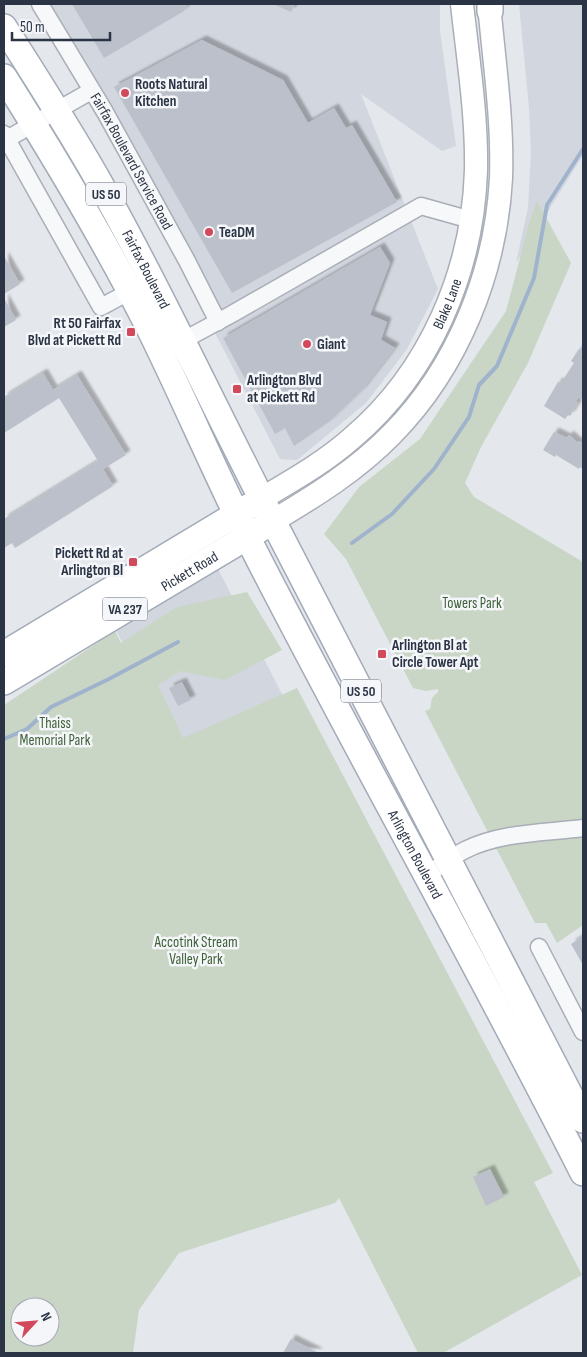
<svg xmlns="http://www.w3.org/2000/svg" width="587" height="1357" viewBox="0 0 587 1357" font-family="'Sofia Sans Condensed',sans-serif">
  <defs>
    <filter id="shadow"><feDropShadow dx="4.5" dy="-4.5" stdDeviation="1" flood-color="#0004"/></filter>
  </defs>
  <rect width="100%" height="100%" fill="#e4e7ec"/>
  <g fill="#d2d6de">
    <path d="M46 4H440V31L456 146 442 151 361 94 438 289 407 349 366 403 297 460 280 459 159 224 53 43 66 35Z"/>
    <path d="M519 4H583V155L516 263 528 208 531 153 529 108Z"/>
    <path d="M217 567 285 700 179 755 116 630Z"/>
  </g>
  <g fill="#c9d6c5" fill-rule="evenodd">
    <path d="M537 201 571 263 528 363 481 447 465 483 474 497 583 562V925L557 943 546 923H535L425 711 430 709 432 698 438 692V689L426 691 413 688 346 559 324 534 359 487 420 439 506 311 529 224Z"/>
    <path d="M247 592 282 650 225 680 180 671 158 685 183 738 297 688 553 1173 534 1182 582 1275 443 1353H418L339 1198 335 1203 179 1253 139 1310 133 1353H4V705L115 631 121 643 177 607ZM20 1307H50V1337H20Z"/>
  </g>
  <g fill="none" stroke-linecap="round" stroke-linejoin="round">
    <g stroke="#9fb4cc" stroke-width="4">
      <path d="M352 543 392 514 434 469 469 417 479 385 497 366 534 278 547 205 583 149"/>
      <path d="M4 739 27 729 51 707 109 679 178 642"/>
    </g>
  </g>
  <g fill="#bbc0ca" filter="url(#shadow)">
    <path d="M72 4H188L184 11 104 58Z"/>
    <path d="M273 4H295L291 12Z"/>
    <path d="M202 40 283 80 308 123 334 108 346 128 352 125 397 202 232 293 114 87Z"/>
    <path d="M380 247 390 263 370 315 387 322 381 340 395 348 363 389 330 421 294 446 285 428 275 434 223 338Z"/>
    <path d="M4 256 20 284 4 294Z"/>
    <path d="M4 298 16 320 4 327Z"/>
    <path d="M579 349 583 351V400L578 397 576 402 578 403 570 416 568 415 565 419 544 406 558 382 561 383 574 363 571 361Z"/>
    <path d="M43 373 53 390 77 375 126 455 103 469 113 486 15 548 12 543 4 548V519L98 461 59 398 4 433V397Z"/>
    <path d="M554 432 567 438 569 435 578 443 579 441 583 444V469L580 467 579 469 556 455 555 457 543 450Z"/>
    <path d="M182 682 191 700 178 706 169 688Z"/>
    <path d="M583 936V965L571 944Z"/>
    <path d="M490 1169 504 1197 486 1206 473 1177Z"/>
    <path d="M291 1339 319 1353H283Z"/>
  </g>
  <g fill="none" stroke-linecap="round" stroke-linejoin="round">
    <g stroke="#a9aeb7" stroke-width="19">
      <g id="minor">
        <path id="s1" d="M40 4 105 112 187 261 218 322"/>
        <path d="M4 134 101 307 138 287"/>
        <path d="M7 139 91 91"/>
        <path d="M182 341 232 314 421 206 471 220"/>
        <path d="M426 876C438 867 451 857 465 850 501 832 544 833 583 828"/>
        <path d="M539 947 583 1032"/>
      </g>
    </g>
    <g stroke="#a9aeb7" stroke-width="25">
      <g id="secondary">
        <path id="s2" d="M261 499C293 480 325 462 352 438 430 372 473 271 476 170 477 115 468 59 462 4"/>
        <path d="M273 521C315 496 357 470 392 434 458 367 496 272 501 178 503 120 494 61 489 4"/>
      </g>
    </g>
    <g stroke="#a3abb8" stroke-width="28">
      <g id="primary">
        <path d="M490 11V4"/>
        <path id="s3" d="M4 27C36 77 68 127 97 178 160 290 214 407 273 521L583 1120"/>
        <path id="s4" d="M4 77C56 159 106 243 150 330 187 405 219 482 257 556 363 763 478 965 583 1173"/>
        <path d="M4 654 250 506"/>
        <path id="s5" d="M4 682 262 528"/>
      </g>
    </g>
    <use href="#minor" stroke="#f7f8fa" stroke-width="16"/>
    <use href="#secondary" stroke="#fff" stroke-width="22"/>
    <use href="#primary" stroke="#fff" stroke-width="25"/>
  </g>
  <g fill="#d1495b" stroke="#f4f6f9" stroke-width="2">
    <circle cx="125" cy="93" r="5"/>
    <circle cx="209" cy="232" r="5"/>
    <rect x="126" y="327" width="10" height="10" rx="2.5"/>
    <circle cx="307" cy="344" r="5"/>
    <rect x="232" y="384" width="10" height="10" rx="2.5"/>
    <rect x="128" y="557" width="10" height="10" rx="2.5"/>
    <rect x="377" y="649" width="10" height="10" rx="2.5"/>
  </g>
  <g text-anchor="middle" stroke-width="5" stroke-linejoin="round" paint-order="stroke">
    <g fill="#f4f6f9" stroke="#676e7b" stroke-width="1">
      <rect x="86" y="182.5" width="40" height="23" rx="4"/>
      <rect x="102.5" y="597.5" width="45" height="23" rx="4"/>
      <rect x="341" y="679.5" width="40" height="23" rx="4"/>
    </g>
    <g font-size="14" font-weight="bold" fill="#2b3445">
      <text x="106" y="199">US 50</text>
      <text x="125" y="614">VA 237</text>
      <text x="361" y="696">US 50</text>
    </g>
    <g font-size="15" font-weight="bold" fill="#2b3445" stroke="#f4f6f9" text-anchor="start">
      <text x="135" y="89">Roots Natural<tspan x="135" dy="17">Kitchen</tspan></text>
      <text x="219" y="237">TeaDM</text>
      <text x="121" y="328" text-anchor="end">Rt 50 Fairfax<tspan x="121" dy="17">Blvd at Pickett Rd</tspan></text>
      <text x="317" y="349">Giant</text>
      <text x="247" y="385">Arlington Blvd<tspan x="247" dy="17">at Pickett Rd</tspan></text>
      <text x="123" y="558" text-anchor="end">Pickett Rd at<tspan x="123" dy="17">Arlington Bl</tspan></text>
      <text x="392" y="650">Arlington Bl at<tspan x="392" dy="17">Circle Tower Apt</tspan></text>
    </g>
    <g font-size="15" fill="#2b3445" stroke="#f4f6f9">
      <text dy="5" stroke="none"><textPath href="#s1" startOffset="182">Fairfax Boulevard Service Road</textPath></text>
      <text dy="5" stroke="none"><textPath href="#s3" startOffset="281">Fairfax Boulevard</textPath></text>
      <text dy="5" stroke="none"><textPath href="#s2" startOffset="276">Blake Lane</textPath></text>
      <text dy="5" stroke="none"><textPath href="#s5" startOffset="216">Pickett Road</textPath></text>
      <text dy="5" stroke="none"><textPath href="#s4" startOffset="880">Arlington Boulevard</textPath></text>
    </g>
    <g font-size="15" fill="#3f6138" stroke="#f4f6f9">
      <text x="472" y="608">Towers Park</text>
      <text x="55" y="728">Thaiss<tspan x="55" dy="17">Memorial Park</tspan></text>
      <text x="196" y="947">Accotink Stream<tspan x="196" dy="17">Valley Park</tspan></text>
    </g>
  </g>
  <rect width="587" height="1357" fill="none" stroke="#2b3445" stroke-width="10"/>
  <g transform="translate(35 1322) rotate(64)"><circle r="24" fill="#f4f6f9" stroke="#a4a8b1"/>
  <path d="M0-4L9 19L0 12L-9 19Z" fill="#d1495b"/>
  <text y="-8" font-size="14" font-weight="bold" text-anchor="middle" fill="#2b3445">N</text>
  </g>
  <path d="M12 32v8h98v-8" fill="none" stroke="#2b3445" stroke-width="2.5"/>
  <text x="20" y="32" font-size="15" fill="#2b3445" stroke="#f4f6f9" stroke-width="4" paint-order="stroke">50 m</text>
</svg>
